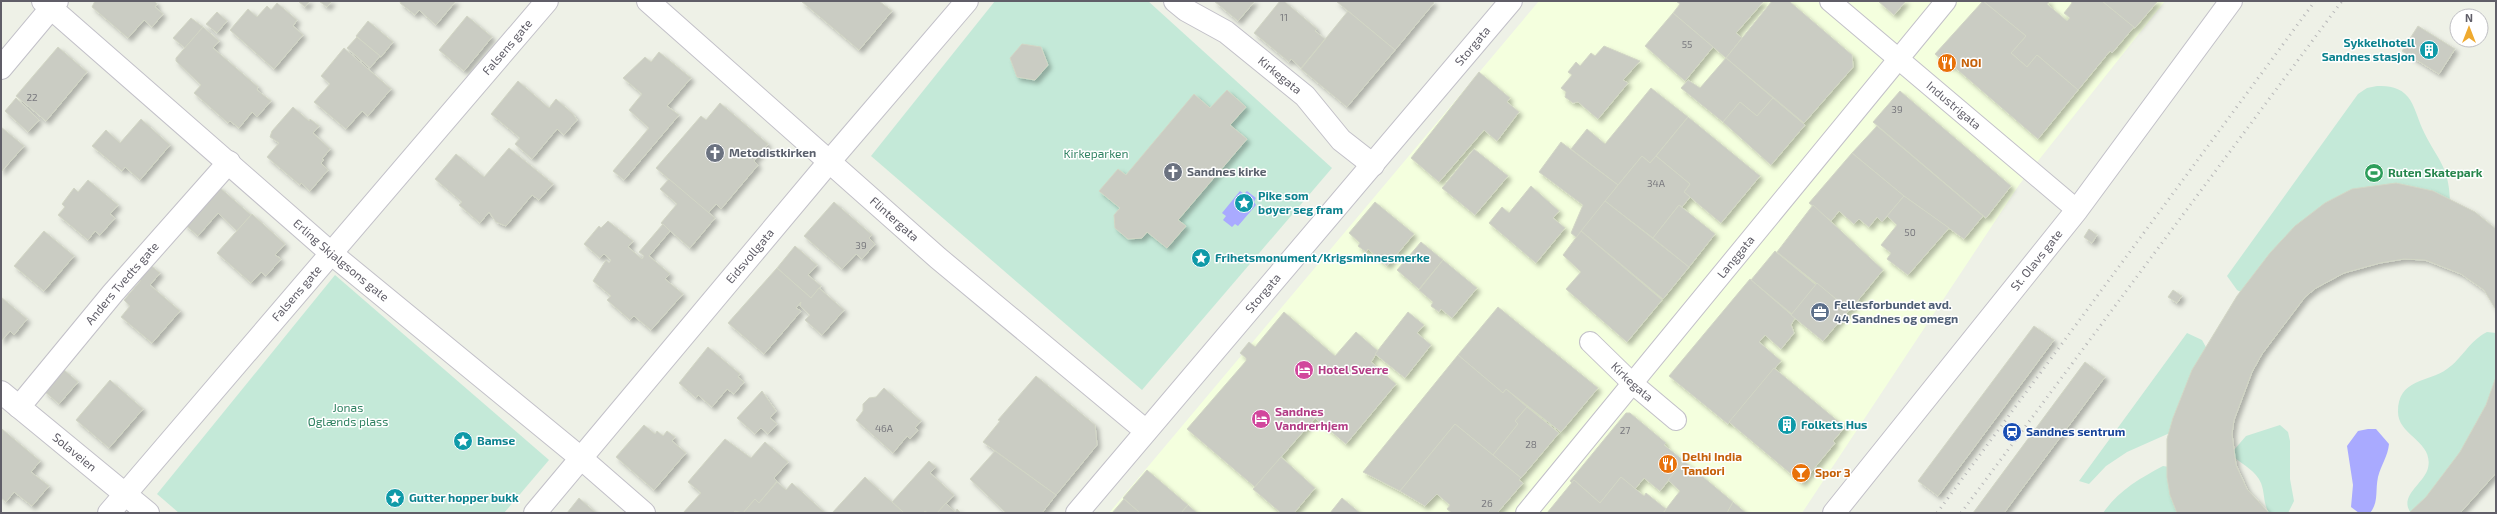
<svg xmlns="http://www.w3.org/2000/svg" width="2497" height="514" viewBox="0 0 2497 514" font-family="'Exo 2',sans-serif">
  <defs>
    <filter id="shadow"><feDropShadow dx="3.5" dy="3.5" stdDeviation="2" flood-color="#0004"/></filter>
  </defs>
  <rect width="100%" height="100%" fill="#eef1e7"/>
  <path fill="#f4ffde" d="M1539 1H2165L2019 185 1802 513H1109Z"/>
  <g fill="#c4e9d8">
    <path d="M995 1H1148L1332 168 1142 390 871 156Z"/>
    <path d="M2377 86C2389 86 2400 87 2408 97 2414 104 2418 119 2422 128 2436 159 2449 164 2450 201L2244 294 2237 290 2227 276 2358 94 2367 88Z"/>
    <path d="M335 275 549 460 504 513H179L157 494Z"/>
    <path d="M2487 332 2496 333 2495 429 2411 513C2398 496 2424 484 2428 468 2434 441 2398 436 2398 412 2398 378 2428 383 2447 369 2462 359 2469 341 2487 332Z"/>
    <path d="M2187 333 2202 340 2207 349 2172 432 2127 452 2106 466 2089 484 2079 481Z"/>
    <path d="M2280 425 2288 432 2290 441V479L2294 501 2288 513H2269C2263 503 2265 493 2261 483 2256 471 2243 465 2234 457V450L2246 436Z"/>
    <path d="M2163 466 2175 468 2178 513H2103C2119 490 2139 479 2163 466Z"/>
  </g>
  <g fill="#a9aaff">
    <path d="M1240 191 1244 194 1247 191 1256 198 1254 202 1256 205 1238 226 1235 224 1232 227 1223 220 1226 216 1222 213Z"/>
    <path d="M2368 429H2376L2389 444C2388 456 2381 465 2378 477 2375 491 2379 502 2370 513H2359L2351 507 2353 485 2347 446 2358 431Z"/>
  </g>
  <g fill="#caccc3" stroke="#d2d6c5" filter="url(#shadow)">
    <path d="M95 1H154L157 4 155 7 163 14 152 27 144 20 128 38 92 7Z"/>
    <path d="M298 1H310L305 7Z"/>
    <path d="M319 1H332L327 7Z"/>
    <path d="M401 1H456L436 25 419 10 415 15 400 3Z"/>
    <path d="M801 1H879L892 11 859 50Z"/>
    <path d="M1214 1H1255L1238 21Z"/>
    <path d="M1280 1H1284L1317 29 1315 31 1325 39 1301 68 1291 59 1289 62 1254 33Z"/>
    <path d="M1336 1H1432L1434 3 1395 50Z"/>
    <path d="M1676 1H1764L1736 33 1742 38 1726 58 1673 13 1680 4Z"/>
    <path d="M1772 1H1789L1852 55 1853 67 1804 123 1726 58Z"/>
    <path d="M1878 1H1906L1894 15Z"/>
    <path d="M1983 1H2050L2047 4 2067 21 2070 18 2064 13 2072 3 2071 1H2102L2134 27 2112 53 2110 51 2078 90 2037 55 2027 67 2011 53 2026 36Z"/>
    <path d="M1983 1 2026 36 2011 53 2027 67 2037 55 2078 90 2038 139 1952 65 1950 67 1935 54Z"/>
    <path d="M2102 1H2158L2135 28Z"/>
    <path d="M277 3 297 20 293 26 303 35 274 69 230 30 248 9 257 17 267 6 271 10Z"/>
    <path d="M1348 11 1395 50 1347 107 1301 69Z"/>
    <path d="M217 12 227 21 217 33 206 24Z"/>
    <path d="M1673 13 1713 47 1685 81 1645 46Z"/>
    <path d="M467 16 492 37 464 71 439 50Z"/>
    <path d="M191 18 203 27 185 48 173 38Z"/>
    <path d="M368 21 393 42 381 57 356 36Z"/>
    <path d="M2418 26 2455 49 2439 74 2402 51Z"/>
    <path d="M203 27 219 41 213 48 258 87 257 90 271 101 257 117 252 112 239 128 230 121 228 123 194 93 201 85 176 61V58Z"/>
    <path d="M357 37 380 56 370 68 347 48Z"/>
    <path d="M1022 44 1041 47 1048 65 1035 80 1017 77 1010 58Z"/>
    <path d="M1604 46 1640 61 1623 80 1628 83 1598 119 1578 102 1573 103 1565 97 1566 92 1561 88 1572 75 1568 72 1576 62 1580 66 1591 53 1595 56Z"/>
    <path d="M58 47 87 72 46 121 16 96Z"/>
    <path d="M344 48 391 89 368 116 362 111 346 129 314 102 330 84 321 76Z"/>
    <path d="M659 52 691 78 667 106 679 115 624 180 613 171 649 128 629 110 642 94 623 78 645 57 651 62Z"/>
    <path d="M1726 58 1773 98 1757 116 1740 102 1723 122 1681 88 1688 80 1700 88Z"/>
    <path d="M1479 72 1510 98 1507 102 1519 112 1497 141 1484 130 1439 182 1411 158Z"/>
    <path d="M518 81 549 108 556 99 573 114 577 120 564 135 557 129 532 159 515 144 520 138 491 114Z"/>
    <path d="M1651 88 1688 117 1650 163 1642 156 1618 185 1571 149 1587 129 1605 144Z"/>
    <path d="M1227 90 1246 107 1230 125 1247 139 1178 220 1186 226 1167 248 1147 232 1142 238 1128 239 1115 228 1114 215 1120 208 1099 191 1118 169 1126 175 1194 94 1210 108Z"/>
    <path d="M1900 91 2011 186 1986 218 1873 122Z"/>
    <path d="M16 98 39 120 28 132 5 111Z"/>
    <path d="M1773 98 1805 125 1771 165 1723 122 1740 102 1757 116Z"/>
    <path d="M720 103 768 144 754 161 758 165 721 209 716 204 708 213 656 168 701 116 706 120Z"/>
    <path d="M293 107 309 121 310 119 319 126 313 133 330 149 322 159 324 160 321 163 328 170 310 191 301 183 300 185 267 157 279 143 270 137 272 131Z"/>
    <path d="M1688 117 1760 176 1721 223 1684 192 1690 184 1656 156Z"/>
    <path d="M141 119 170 145 140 180 125 167 122 171 92 146 106 130 120 143Z"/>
    <path d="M1877 126 1983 216 1964 239 1904 196 1852 153Z"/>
    <path d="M1 127 24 146 1 172Z"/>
    <path d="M1561 142 1618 185 1577 238 1571 233 1583 205 1539 172Z"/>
    <path d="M509 148 553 184 539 200 532 195 506 226 496 222 489 212 480 223 459 205 462 202 435 179 456 154 484 177Z"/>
    <path d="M1474 149 1508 176 1475 215 1442 188Z"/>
    <path d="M1852 153 1904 196 1882 222 1877 217 1869 227 1859 219 1854 224 1839 211 1831 221 1809 203Z"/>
    <path d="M1642 156 1650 163 1656 156 1690 184 1684 192 1690 197 1682 207 1679 205 1653 238 1605 201Z"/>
    <path d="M669 179 715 218 690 248 661 223 677 204 660 189Z"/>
    <path d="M88 180 118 205 110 214 115 218 100 235 95 231 88 240 58 215 65 207 62 204 74 188 78 192Z"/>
    <path d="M2396 183 2433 191 2475 212 2496 229V310L2484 290 2461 274 2425 260 2404 259 2380 263 2344 273 2316 288 2305 297 2262 354 2252 372 2234 420 2232 434 2236 465 2247 489 2269 513H2177L2170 495 2167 477V439L2173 418 2192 370 2237 296 2270 253 2295 226 2325 203 2352 189Z"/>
    <path d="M218 186 251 215 237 231 218 213 198 236 184 224Z"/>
    <path d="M1531 186 1559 211 1553 218 1565 228 1536 263 1489 223 1502 207 1509 213Z"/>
    <path d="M1904 196 1949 228 1908 275 1887 259 1891 253 1881 245 1897 225 1887 216Z"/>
    <path d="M1605 201 1689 267 1663 299 1581 231Z"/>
    <path d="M834 202 872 235 869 238 875 244 862 259 856 254 842 269 804 236Z"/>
    <path d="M1375 202 1414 234 1387 266 1368 249 1366 252 1358 246 1360 243 1349 233Z"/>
    <path d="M1679 205 1715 234 1689 267 1653 238Z"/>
    <path d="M1813 205 1883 270 1850 310 1777 252Z"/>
    <path d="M252 214 285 244 275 255 281 259 266 276 261 272 251 283 217 253Z"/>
    <path d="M608 221 633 241 628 247 642 259 644 256 639 252 663 224 670 231 649 256 670 274 665 279 683 294 651 330 634 316 630 320 607 300 611 296 593 281 606 260 609 263 611 260 604 254 600 258 584 244 599 226 601 228Z"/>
    <path d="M2089 229 2097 235 2092 243 2084 237Z"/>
    <path d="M44 231 74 256 44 291 14 266Z"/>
    <path d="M1581 231 1662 300 1627 342 1566 289 1581 272 1563 255Z"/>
    <path d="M1421 242 1443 260 1419 289 1397 270Z"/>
    <path d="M795 246 817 265 808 275 821 286 811 298 777 268Z"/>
    <path d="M1775 251 1816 285 1792 314 1751 280Z"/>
    <path d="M1443 260 1477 288 1452 318 1441 309 1439 312 1431 306 1433 302 1419 290Z"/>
    <path d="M149 264 160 273 150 285 180 311 152 343 121 317 130 306 124 300 141 280 138 278Z"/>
    <path d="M777 268 811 298 819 288 844 310 822 335 805 320 810 315 800 306 801 302 796 308 801 311 764 354 728 323Z"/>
    <path d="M1750 279 1795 318 1791 325 1794 333 1781 349 1765 335 1759 342 1781 361 1728 424 1669 376Z"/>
    <path d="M1817 283 1849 310 1823 341 1791 315Z"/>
    <path d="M2173 290 2182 296 2177 303 2168 297Z"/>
    <path d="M1 297 27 319 14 335 10 331 1 341Z"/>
    <path d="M1498 307 1598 388 1561 432 1506 389 1503 393 1458 355Z"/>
    <path d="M1284 312 1335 356 1356 332 1378 351 1371 362 1396 384 1346 444 1315 418 1255 487 1187 429 1246 361V358L1240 353 1249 342 1255 347Z"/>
    <path d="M1408 312 1424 325 1417 333 1431 345 1405 378 1375 354Z"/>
    <path d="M2034 326 2054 340 1938 496 1918 481Z"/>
    <path d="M708 347 740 374 738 377 744 382 734 394 727 389 712 407 698 395 696 398 679 383Z"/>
    <path d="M1458 355 1503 393 1506 389 1527 407 1515 421 1518 424 1493 455 1455 424 1400 491 1363 472Z"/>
    <path d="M2085 362 2105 377 2004 513H1973Z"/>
    <path d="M1774 368 1845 427 1833 441 1835 443 1802 483 1729 422Z"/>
    <path d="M63 369 78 382 59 404 44 391Z"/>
    <path d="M1036 376 1095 425 1097 445 1056 495 983 442 1000 421 998 420Z"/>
    <path d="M2496 377V473L2460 513H2409L2426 497 2460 452 2486 405Z"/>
    <path d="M110 380 143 409 109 448 76 420Z"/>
    <path d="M884 388 921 421 915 428 918 430 910 439 907 436 893 453 856 420 863 411V404L869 398 876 397Z"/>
    <path d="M762 391 776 411 770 418 777 424 768 434 761 428 755 434 737 418Z"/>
    <path d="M1527 407 1559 433 1521 478 1493 455 1518 424 1515 421Z"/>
    <path d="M1626 413H1630L1666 443 1664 445 1684 461 1660 491 1644 478 1635 489 1621 477 1600 503 1574 480 1572 483 1570 481Z"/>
    <path d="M1455 424 1521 478 1519 480 1523 483 1497 513H1452L1447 509 1450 505 1437 494 1425 506 1400 491Z"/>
    <path d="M644 425 655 434 657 431 663 436 667 431 675 437 672 441 686 453 654 490 616 457Z"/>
    <path d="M2 429 40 461 31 472 49 486 32 506 14 492 6 502 1 498Z"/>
    <path d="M725 439 751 458 765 442 788 462 774 478 777 481 759 503 755 499 743 513 735 511 733 513H683L701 493 688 482Z"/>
    <path d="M995 451 1056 495 1042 513H1006L970 479Z"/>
    <path d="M1281 457 1315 488 1294 513H1281L1253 489Z"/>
    <path d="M929 461 936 467 930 473 954 495 937 513H928L925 511 923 513H904L892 502Z"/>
    <path d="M1684 461 1733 502 1727 513H1663L1680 491 1668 480Z"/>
    <path d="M1147 470 1188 505 1181 513H1140L1123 498Z"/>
    <path d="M865 477 892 502 904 513H832Z"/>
    <path d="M1621 477 1644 496 1646 493 1666 509 1663 513H1547L1574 480 1600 503Z"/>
    <path d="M777 482 786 490 792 483 825 513H743L755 499 759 503Z"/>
    <path d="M579 498 596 513H567Z"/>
    <path d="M1342 498 1360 513H1330Z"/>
    <path d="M1124 499 1140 513H1112Z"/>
    <path d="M1733 502 1746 513H1727Z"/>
    <path d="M946 503 955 512 957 509 961 513H937Z"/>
    <path d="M1188 505 1197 513H1181Z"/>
  </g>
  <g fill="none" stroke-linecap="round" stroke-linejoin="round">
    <g stroke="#c2c0c8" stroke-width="22">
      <g id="pedestrian">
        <path id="s1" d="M1830 1 2077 210"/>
        <path id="s2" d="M1590 342 1632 383 1676 420"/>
        <path id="s3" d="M1526 513 1946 1"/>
      </g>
    </g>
    <g stroke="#c2c0c8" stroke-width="24">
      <g id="minor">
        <path id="s4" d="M43 1 332 254 582 459 644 513"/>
        <path id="s5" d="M648 1 938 258 1146 431"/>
        <path id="s6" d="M1175 1 1186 10 1226 32 1305 96 1341 140 1373 165"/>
        <path d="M1 68 57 1"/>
        <path id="s7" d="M19 407 113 293 229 162"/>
        <path id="s8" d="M109 513 547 1"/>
        <path id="s9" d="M535 513 829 162 967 1"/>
        <path id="s10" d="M1077 513 1511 1"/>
      </g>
    </g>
    <g stroke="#c2c0c8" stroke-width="24">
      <g id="tertiary">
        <path id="s11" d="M1 392 148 513"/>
        <path id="s12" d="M1834 513 2077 210 2231 1"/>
      </g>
    </g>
    <use href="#pedestrian" stroke="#fff" stroke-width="20"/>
    <use href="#minor" stroke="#fff" stroke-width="22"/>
    <use href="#tertiary" stroke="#fff" stroke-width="22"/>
    <g stroke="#b8b8b9" stroke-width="3" stroke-dasharray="1 5" stroke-linecap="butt">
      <path d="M1937 513 2315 1"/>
      <path d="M1961 513 2342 1"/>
    </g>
  </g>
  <defs>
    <g id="building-disc" transform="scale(1)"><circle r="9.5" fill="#0f9aa8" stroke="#fff"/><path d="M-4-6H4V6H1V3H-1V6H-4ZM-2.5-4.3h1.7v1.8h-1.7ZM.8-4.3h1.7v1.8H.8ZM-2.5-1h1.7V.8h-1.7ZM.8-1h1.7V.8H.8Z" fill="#fff"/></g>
    <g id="restaurant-disc" transform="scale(1)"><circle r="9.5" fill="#e8710a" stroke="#fff"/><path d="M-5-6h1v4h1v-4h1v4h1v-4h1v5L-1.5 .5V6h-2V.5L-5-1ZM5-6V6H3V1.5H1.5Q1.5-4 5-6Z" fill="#fff"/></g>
    <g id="church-disc" transform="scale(1)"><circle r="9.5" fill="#6b7280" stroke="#fff"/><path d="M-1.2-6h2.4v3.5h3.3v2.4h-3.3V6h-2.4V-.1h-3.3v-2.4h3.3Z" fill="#fff"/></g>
    <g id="stadium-disc" transform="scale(1)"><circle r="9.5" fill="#2e9e5b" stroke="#fff"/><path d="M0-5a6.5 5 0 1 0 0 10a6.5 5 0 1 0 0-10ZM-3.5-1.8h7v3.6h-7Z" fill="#fff"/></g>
    <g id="sight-disc" transform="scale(1)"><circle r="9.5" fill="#0f9aa8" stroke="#fff"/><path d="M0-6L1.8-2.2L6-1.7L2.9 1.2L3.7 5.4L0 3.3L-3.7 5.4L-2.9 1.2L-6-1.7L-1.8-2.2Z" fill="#fff"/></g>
    <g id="office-disc" transform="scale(1)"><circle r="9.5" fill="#5c6f8a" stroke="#fff"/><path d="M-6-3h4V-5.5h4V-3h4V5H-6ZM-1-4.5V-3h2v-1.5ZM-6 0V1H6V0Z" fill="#fff"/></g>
    <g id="hotel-disc" transform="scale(1)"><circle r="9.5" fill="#d1479c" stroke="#fff"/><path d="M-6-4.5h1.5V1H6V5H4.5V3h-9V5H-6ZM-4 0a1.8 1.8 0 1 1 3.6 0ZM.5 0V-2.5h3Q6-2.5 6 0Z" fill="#fff"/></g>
    <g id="station-disc" transform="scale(1)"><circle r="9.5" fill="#1a4fb4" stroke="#fff"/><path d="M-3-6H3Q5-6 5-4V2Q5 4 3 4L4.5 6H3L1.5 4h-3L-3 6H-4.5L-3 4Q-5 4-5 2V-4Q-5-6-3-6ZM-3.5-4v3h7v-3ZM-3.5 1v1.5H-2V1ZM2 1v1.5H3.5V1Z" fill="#fff"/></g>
    <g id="bar-disc" transform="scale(1)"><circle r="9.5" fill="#e8710a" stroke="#fff"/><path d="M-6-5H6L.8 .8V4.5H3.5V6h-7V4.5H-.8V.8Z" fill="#fff"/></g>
  </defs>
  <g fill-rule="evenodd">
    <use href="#building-disc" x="2429" y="50"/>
    <use href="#restaurant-disc" x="1947" y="63"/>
    <use href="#church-disc" x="715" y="153"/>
    <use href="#church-disc" x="1173" y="172"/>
    <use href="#stadium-disc" x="2374" y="173"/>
    <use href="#sight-disc" x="1244" y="203"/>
    <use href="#sight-disc" x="1201" y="258"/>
    <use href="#office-disc" x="1820" y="312"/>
    <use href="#hotel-disc" x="1304" y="370"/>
    <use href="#hotel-disc" x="1261" y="419"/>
    <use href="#building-disc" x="1787" y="425"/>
    <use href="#station-disc" x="2012" y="432"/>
    <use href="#sight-disc" x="463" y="441"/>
    <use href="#restaurant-disc" x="1668" y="464"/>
    <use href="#bar-disc" x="1801" y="473"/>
    <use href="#sight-disc" x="395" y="498"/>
  </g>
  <g text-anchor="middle" stroke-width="3" stroke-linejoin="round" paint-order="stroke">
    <g font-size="10" fill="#7a7a7f">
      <text x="1284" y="21">11</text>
      <text x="1687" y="48">55</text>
      <text x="32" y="101">22</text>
      <text x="1897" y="113">39</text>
      <text x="1656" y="187">34A</text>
      <text x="1910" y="236">50</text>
      <text x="861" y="249">39</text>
      <text x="884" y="432">46A</text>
      <text x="1625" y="434">27</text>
      <text x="1531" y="448">28</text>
      <text x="1487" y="507">26</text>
    </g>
    <g font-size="12" font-weight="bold" fill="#0d838f" stroke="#fff" text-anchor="start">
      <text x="2415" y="47" text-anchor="end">Sykkelhotell<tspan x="2415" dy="14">Sandnes stasjon</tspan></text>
      <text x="1258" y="200">Pike som<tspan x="1258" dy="14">bøyer seg fram</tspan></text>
      <text x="1215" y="262">Frihetsmonument/Krigsminnesmerke</text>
      <text x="1801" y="429">Folkets Hus</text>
      <text x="477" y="445">Bamse</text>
      <text x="409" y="502">Gutter hopper bukk</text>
    </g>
    <g font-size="12" fill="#605e68" stroke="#fff">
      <text dy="4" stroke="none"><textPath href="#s10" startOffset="612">Storgata</textPath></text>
      <text dy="4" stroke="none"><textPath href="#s8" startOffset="613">Falsens gate</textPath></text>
      <text dy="4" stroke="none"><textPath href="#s6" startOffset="129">Kirkegata</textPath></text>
      <text dy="4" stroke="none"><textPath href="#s1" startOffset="162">Industrigata</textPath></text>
      <text dy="4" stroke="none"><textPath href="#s5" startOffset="329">Flintergata</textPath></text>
      <text dy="4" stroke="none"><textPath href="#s9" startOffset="335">Eidsvollgata</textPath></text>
      <text dy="4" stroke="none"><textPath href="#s3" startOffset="331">Langgata</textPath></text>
      <text dy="4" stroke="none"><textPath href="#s4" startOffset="395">Erling Skjalgsons gate</textPath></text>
      <text dy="4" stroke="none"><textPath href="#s12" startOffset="324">St. Olavs gate</textPath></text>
      <text dy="4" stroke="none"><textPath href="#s7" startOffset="161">Anders Tvedts gate</textPath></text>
      <text dy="4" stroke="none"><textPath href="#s8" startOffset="289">Falsens gate</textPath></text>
      <text dy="4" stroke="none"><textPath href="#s10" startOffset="288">Storgata</textPath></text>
      <text dy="4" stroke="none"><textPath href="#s2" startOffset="58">Kirkegata</textPath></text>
      <text dy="4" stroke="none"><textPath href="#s11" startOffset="95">Solaveien</textPath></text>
    </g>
    <g font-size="12" font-weight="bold" fill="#c56008" stroke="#fff" text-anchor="start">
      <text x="1961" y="67">NOI</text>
      <text x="1682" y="461">Delhi India<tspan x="1682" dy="14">Tandori</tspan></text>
      <text x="1815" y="477">Spor 3</text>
    </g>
    <g font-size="12" font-weight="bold" fill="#5b616d" stroke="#fff" text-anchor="start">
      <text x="729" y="157">Metodistkirken</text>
      <text x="1187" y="176">Sandnes kirke</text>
    </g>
    <g font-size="12" fill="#318363" stroke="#fff">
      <text x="1096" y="158">Kirkeparken</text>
      <text x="348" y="412">Jonas<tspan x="348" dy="14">Øglænds plass</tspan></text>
    </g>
    <g font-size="12" font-weight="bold" fill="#27864d" stroke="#fff" text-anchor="start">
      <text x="2388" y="177">Ruten Skatepark</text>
    </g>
    <g font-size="12" font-weight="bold" fill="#4e5e75" stroke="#fff" text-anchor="start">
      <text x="1834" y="309">Fellesforbundet avd.<tspan x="1834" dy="14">44 Sandnes og omegn</tspan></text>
    </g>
    <g font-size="12" font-weight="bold" fill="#b23c85" stroke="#fff" text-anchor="start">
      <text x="1318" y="374">Hotel Sverre</text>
      <text x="1275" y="416">Sandnes<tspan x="1275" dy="14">Vandrerhjem</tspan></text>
    </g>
    <g font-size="12" font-weight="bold" fill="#164399" stroke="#fff" text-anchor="start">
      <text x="2026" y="436">Sandnes sentrum</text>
    </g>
  </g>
  <rect width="2497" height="514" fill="none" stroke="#605e68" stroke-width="4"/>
  <g transform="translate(2469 28)"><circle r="19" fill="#ffffff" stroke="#bfbfc3"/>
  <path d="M0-3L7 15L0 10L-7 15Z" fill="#efaa2f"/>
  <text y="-6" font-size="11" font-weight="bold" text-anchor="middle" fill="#605e68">N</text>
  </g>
</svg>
